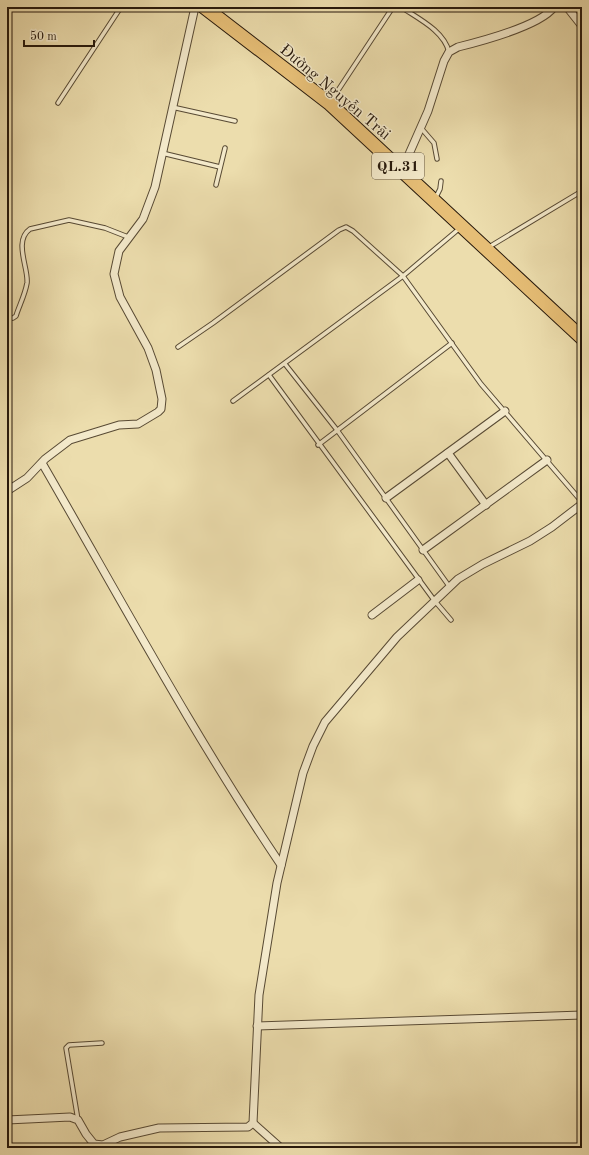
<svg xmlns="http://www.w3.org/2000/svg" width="589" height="1155" viewBox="0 0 589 1155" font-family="'Old Standard TT',serif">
  <rect width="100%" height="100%" fill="#ecddad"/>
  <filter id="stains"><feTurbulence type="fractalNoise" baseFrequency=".005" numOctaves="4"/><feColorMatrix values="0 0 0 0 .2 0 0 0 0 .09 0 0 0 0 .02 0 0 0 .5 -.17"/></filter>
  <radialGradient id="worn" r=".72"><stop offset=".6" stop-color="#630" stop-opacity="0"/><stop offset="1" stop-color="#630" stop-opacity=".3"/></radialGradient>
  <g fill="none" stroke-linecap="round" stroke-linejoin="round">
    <g stroke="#584a34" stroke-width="5.5">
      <g id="lane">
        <path d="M401 7C419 19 444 31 449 52"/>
        <path d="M331 101 393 7"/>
        <path d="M58 103 121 7"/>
        <path d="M172 107 235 121"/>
        <path d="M421 128 434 143 437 159"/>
        <path d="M162 153 220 167"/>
        <path d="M216 185 225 148"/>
        <path d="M435 199 440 189 441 181"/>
        <path d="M489 247 582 191"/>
        <path d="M7 319 13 318 16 316C19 306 25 295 27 283 29 269 13 241 30 229L69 220 105 228 128 237"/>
        <path d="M178 347 213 323 339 230 346 227 353 231 403 276 481 384 582 502"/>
        <path d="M285 364 337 430 449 586"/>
        <path d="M269 375 434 600 451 620"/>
        <path d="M233 401 403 276 460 228"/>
        <path d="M318 445 452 343"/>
        <path d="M78 1120 66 1048 69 1045 102 1043"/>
      </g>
    </g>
    <g stroke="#584a34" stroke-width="9">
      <g id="street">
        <path d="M567 7 582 26"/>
        <path d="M402 170 428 111 444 61 449 52 458 47C482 41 540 26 554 7"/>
        <path d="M448 453 486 505"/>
        <path d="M42 463C120 598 194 736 281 865"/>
        <path d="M7 491 27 478 45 459 70 440 119 425 138 424 158 412 161 409 162 399 156 370 148 348 120 297 114 274 119 251 143 219 155 187 195 7"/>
        <path d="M386 498 505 411"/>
        <path d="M423 550 547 460"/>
        <path d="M372 615 418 580"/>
        <path d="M257 1026 582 1015"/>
        <path d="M7 1120 70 1117 78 1120 86 1134 94 1144 103 1145 120 1137 159 1128 248 1127 253 1123 259 995 277 883 303 773 313 746 325 722 397 637 458 579 483 564 530 541 552 527 582 504"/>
        <path d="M253 1123 281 1148"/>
      </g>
    </g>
    <g stroke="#27190c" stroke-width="15">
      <path id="highway" d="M204 7 329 103 582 338"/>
    </g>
    <use href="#lane" stroke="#f3e9ca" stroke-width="3.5"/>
    <use href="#street" stroke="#f3e9ca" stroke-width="7"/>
    <use href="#highway" stroke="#e6be76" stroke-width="13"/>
  </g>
  <g text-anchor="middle" stroke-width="3" stroke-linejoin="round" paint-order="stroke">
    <rect fill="#f3e9ca" stroke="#645745" stroke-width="1" x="372" y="153" width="52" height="26" rx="3"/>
    <g font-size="15" font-weight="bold" fill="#27190c">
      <text x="398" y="171">QL.31</text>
    </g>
    <g font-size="16" fill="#27190c" stroke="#f3e9ca">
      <text transform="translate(336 91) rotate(40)" y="6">Đường Nguyễn Trãi</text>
    </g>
  </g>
  <rect width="589" height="1155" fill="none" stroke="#ecddad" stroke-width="24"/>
  <rect x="8" y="8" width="573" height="1139" fill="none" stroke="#27190c" stroke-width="2"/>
  <rect x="12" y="12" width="565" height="1131" fill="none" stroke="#27190c"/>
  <path d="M24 40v6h70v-6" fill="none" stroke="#27190c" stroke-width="2"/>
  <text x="30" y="40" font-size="12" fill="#27190c" stroke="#f3e9ca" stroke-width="3" paint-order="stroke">50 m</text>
  <rect width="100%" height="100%" filter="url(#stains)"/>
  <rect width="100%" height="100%" fill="url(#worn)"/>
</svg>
